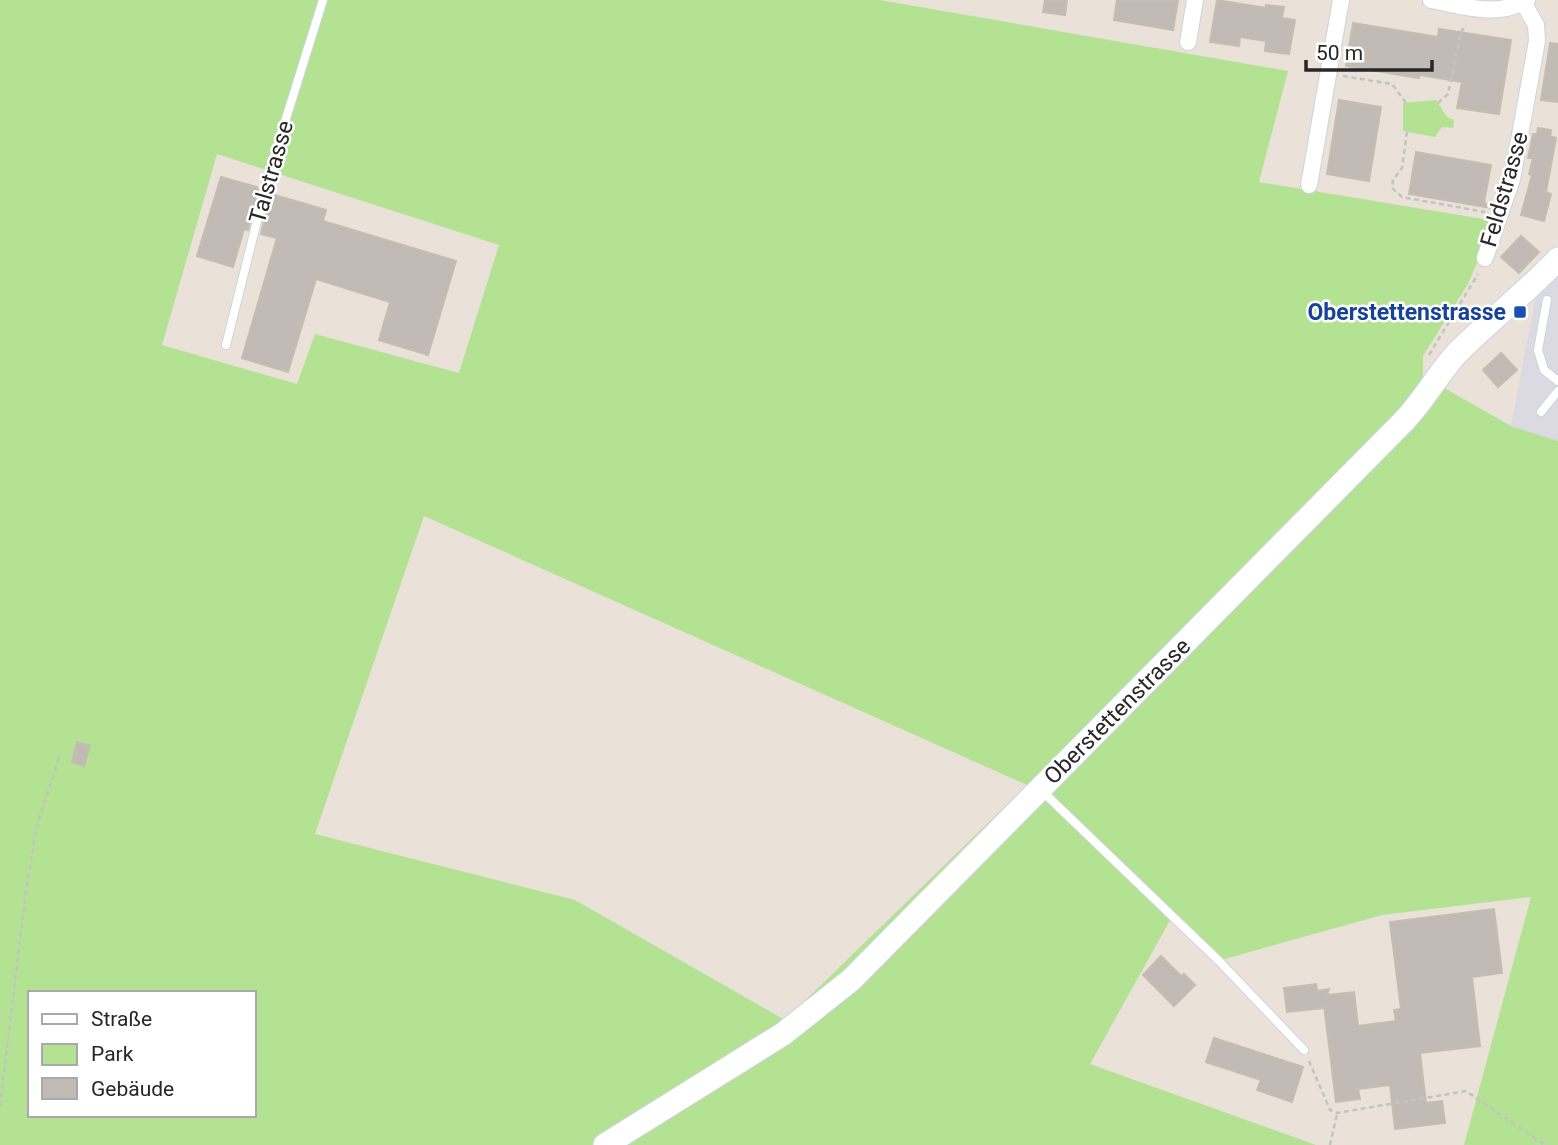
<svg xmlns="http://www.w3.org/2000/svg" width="1558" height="1145" viewBox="0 0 1558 1145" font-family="Roboto,sans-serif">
  <rect width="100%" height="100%" fill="#eae1d8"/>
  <path fill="#dbd9e2" d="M1558 272V441L1511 426 1536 296Z"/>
  <g fill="#b4e293" fill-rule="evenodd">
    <path d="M0 0H880L1288 71 1259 182 1495 221 1468 284 1423 356V376L1511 426 1558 441V1145H1464L1531 897 1382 915 1221 960 1173 915 1090 1064 1316 1145H0ZM217 154 499 245 459 373 315 334 297 384 162 345ZM424 516 1027 785 785 1020 575 900 315 834ZM30 993H254V1115H30Z"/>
    <path d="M1436 100 1447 117 1454 120 1453 128 1442 127 1435 137 1403 131V103Z"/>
  </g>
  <g fill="#c2bbb5" stroke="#c5bdb2" stroke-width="2">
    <path d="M1045 0H1067L1065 15 1043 12Z"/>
    <path d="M1117 0H1178L1173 30 1114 20Z"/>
    <path d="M1217 0 1266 8V5L1284 7 1282 18 1295 20 1289 54 1265 51 1266 41 1240 37 1239 46 1210 42Z"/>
    <path d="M1353 23 1438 37 1439 29 1511 40 1499 114 1457 108 1462 82 1420 75 1419 78 1346 66Z"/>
    <path d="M1550 43 1558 44V102L1541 100Z"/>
    <path d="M1339 100 1381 107 1369 181 1327 174Z"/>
    <path d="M1538 128 1551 130 1550 136 1556 138 1546 192 1551 194 1544 221 1521 215 1532 175 1529 174 1533 158H1528L1533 134H1537Z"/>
    <path d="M1416 152 1491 165 1484 202 1491 208 1409 194Z"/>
    <path d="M221 177 257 187 258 190 248 230 244 229 233 267 197 256Z"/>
    <path d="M271 194 326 210 323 221 456 261 428 355 379 340 390 302 316 279 288 372 242 358 277 238 261 234Z"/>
    <path d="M1521 236 1539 252 1519 273 1501 257Z"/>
    <path d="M1501 353 1517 370 1498 387 1483 370Z"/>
    <path d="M77 742 90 746 84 766 72 762Z"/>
    <path d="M1494 909 1502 973 1472 977 1480 1046 1420 1053 1426 1103 1442 1101 1445 1123 1395 1129 1390 1085 1358 1089 1360 1099 1336 1102 1324 1005 1323 1008 1287 1012 1284 988 1316 984 1317 991 1329 989 1327 995 1354 992 1358 1026 1396 1021 1394 1010 1401 1009 1390 922Z"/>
    <path d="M1161 956 1181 976 1184 974 1195 985 1174 1006 1143 975Z"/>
    <path d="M1214 1038 1303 1067 1292 1102 1257 1090 1261 1080 1206 1062Z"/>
  </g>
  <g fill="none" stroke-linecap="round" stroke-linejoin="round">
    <g stroke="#ced3e1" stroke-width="10">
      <g id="lane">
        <path d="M1547 300 1538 350 1544 370 1558 381"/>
        <path d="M226 345 269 173 323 0"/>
        <path d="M1541 412 1558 391"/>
        <path d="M1042 791 1219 961 1304 1050"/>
      </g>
    </g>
    <g stroke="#ced3e1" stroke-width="18">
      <g id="street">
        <path d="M1431 0C1463 6 1497 18 1527 0"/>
        <path d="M1188 42 1195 0"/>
        <path d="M1309 185 1341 0"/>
        <path d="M1485 258 1512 179 1537 41 1536 25 1523 2"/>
      </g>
    </g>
    <g stroke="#ced3e1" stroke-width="25">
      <path id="secondary" d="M605 1145 783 1034 851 980 1402 423C1424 401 1438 373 1459 351 1491 319 1527 292 1558 259"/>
    </g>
    <g stroke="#c3c3c3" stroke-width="2.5" stroke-dasharray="5 3.5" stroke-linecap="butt">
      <path d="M1343 76 1392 84 1406 103"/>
      <path d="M1438 103 1448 94 1461 32 1466 25"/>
      <path d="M1407 132 1402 168 1393 180 1392 188 1402 197 1485 212"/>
      <path d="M1429 355 1478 274"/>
      <path d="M1309 1061 1330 1110 1337 1113 1466 1091 1545 1145"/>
      <path d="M0 1106 26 891 37 825 60 755"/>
      <path d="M1330 1145 1337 1114"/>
    </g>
    <use href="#lane" stroke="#fff" stroke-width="8"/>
    <use href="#street" stroke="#fff" stroke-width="16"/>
    <use href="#secondary" stroke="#fff" stroke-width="23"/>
  </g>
  <rect fill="#1a4fb4" stroke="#fff" stroke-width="2.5" x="1513" y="305" width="14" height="14" rx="3.5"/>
  <g text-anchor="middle" stroke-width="5" stroke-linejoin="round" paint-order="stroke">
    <g font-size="23" fill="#272727" stroke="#fff">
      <text transform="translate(271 172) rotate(-74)" y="8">Talstrasse</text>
      <text transform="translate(1504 189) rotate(-74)" y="8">Feldstrasse</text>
      <text transform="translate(1117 711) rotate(-45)" y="8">Oberstettenstrasse</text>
    </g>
    <g font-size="23" font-weight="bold" fill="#164399" stroke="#fff" text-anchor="end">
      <text x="1506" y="320">Oberstettenstrasse</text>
    </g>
  </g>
  <rect x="28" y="991" width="228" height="126" fill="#ffffff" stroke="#a9a9a9" stroke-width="2"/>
  <rect x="42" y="1014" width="35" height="10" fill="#ffffff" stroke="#a9a9a9" stroke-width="2"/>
  <text x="91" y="1026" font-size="21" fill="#272727">Straße</text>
  <rect x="42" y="1044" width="35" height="21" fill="#b4e293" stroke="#a9a9a9" stroke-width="2"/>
  <text x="91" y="1061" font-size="21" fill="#272727">Park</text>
  <rect x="42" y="1078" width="35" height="21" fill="#c2bbb5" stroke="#a9a9a9" stroke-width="2"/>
  <text x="91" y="1096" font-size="21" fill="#272727">Gebäude</text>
  <path d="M1306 60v10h126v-10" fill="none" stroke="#272727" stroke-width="3.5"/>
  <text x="1316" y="60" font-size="21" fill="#272727" stroke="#ffffff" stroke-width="5" paint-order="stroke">50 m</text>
</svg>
